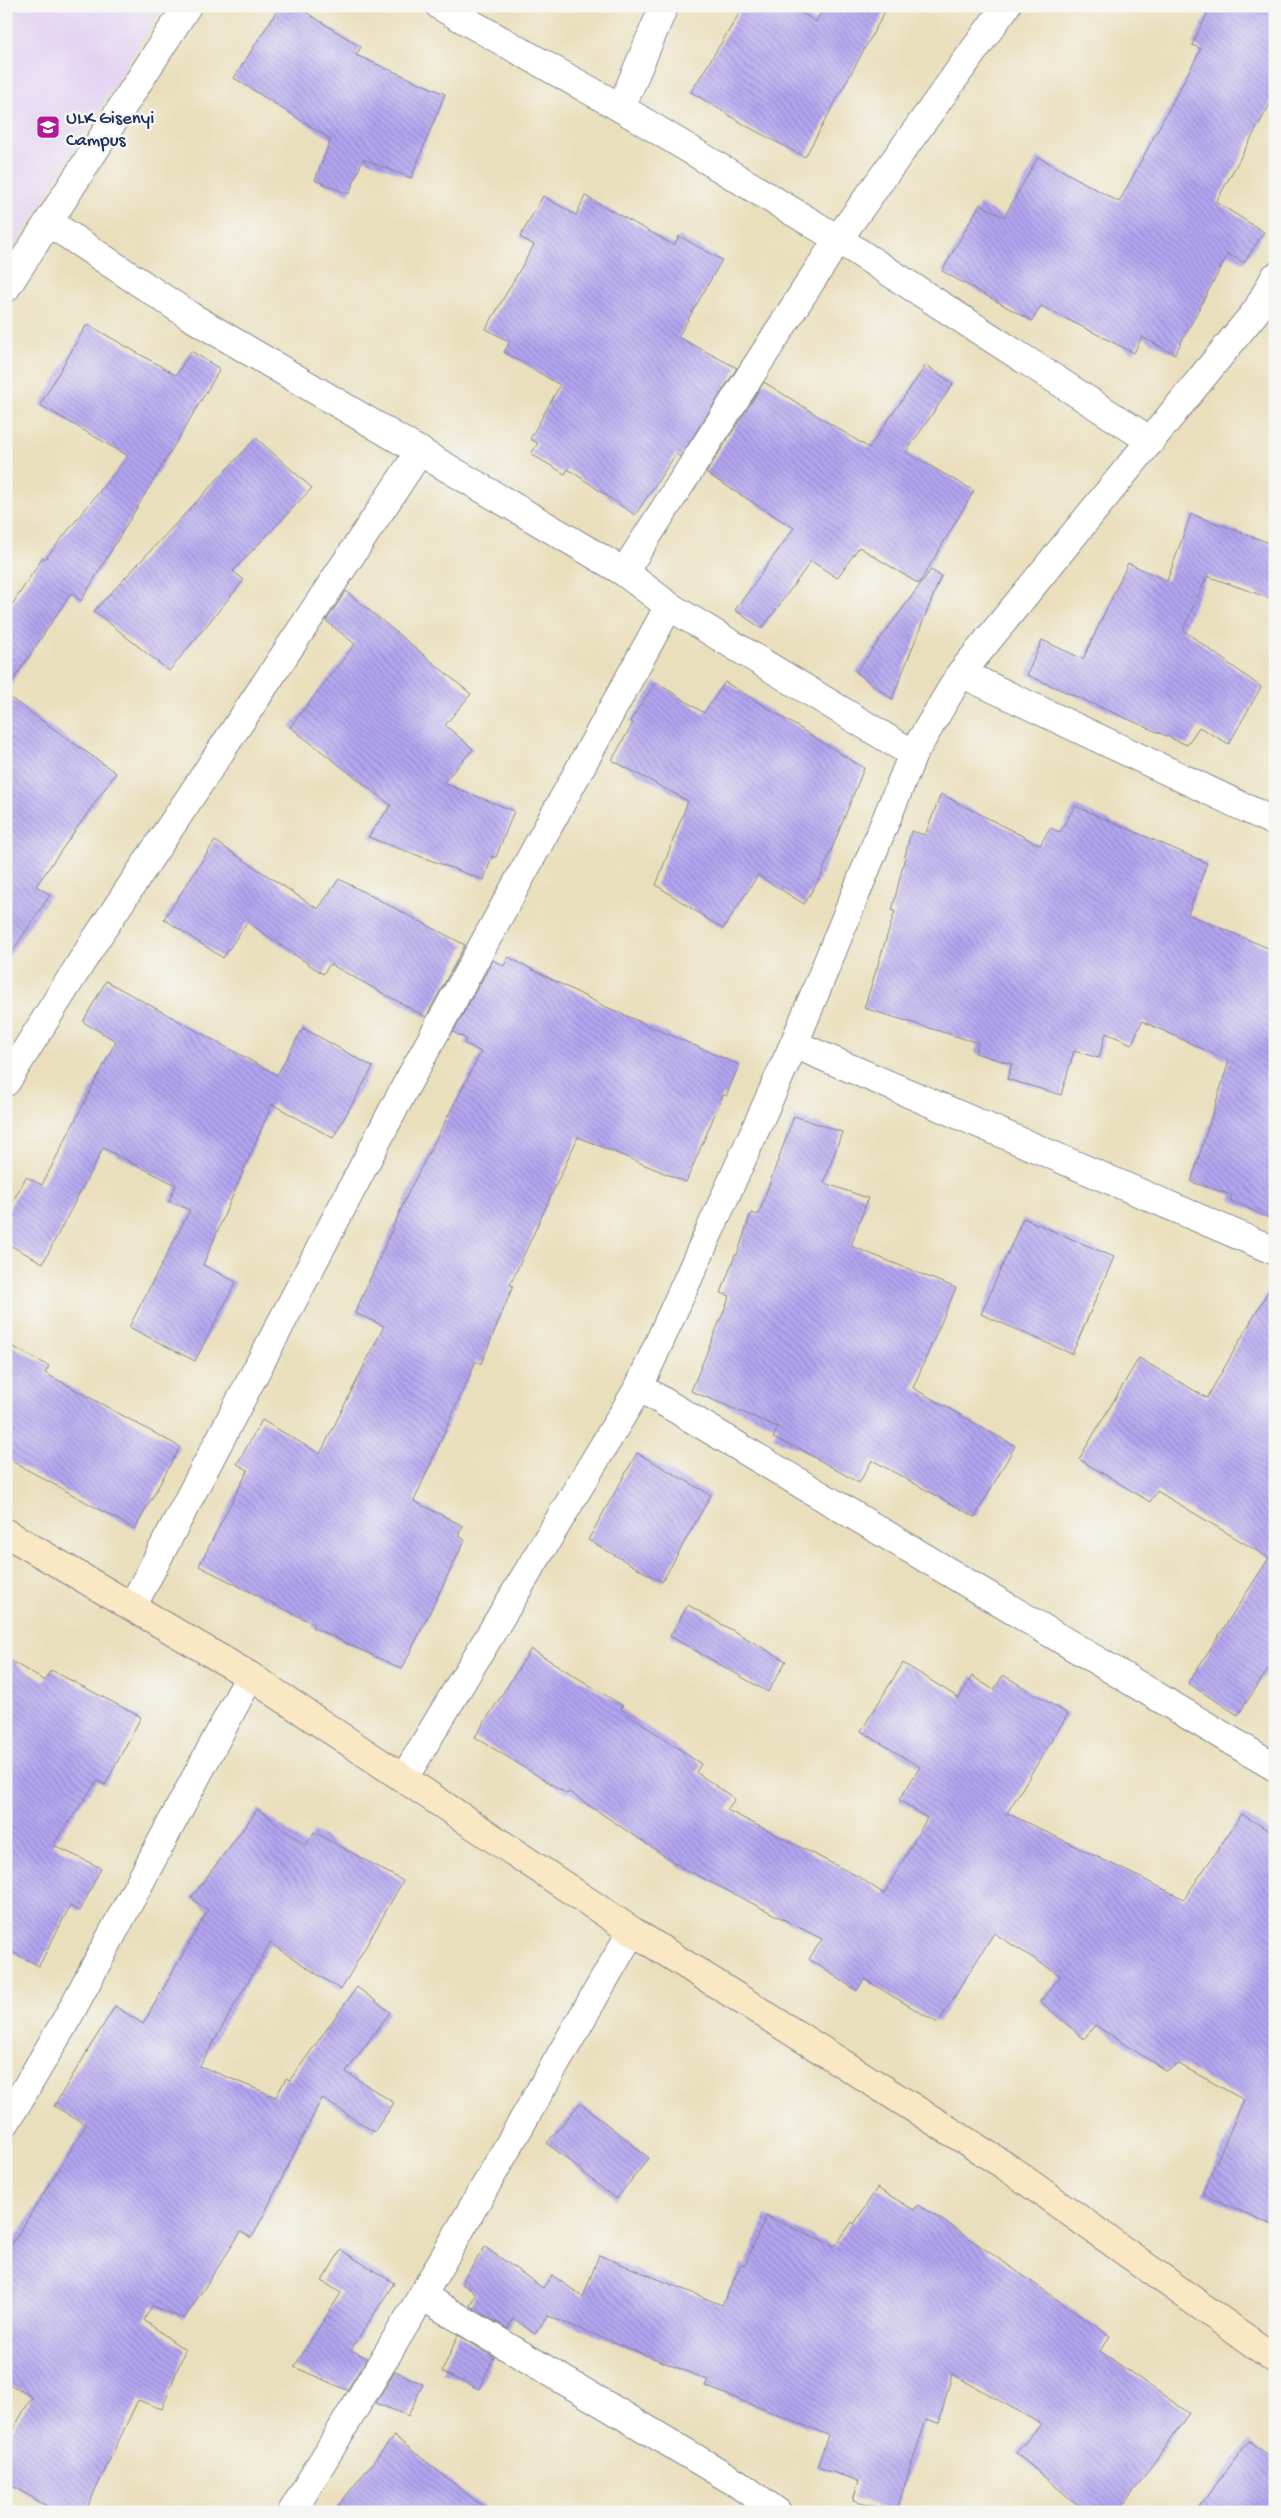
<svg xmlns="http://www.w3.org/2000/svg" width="1281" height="2518" viewBox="0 0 1281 2518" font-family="'Gochi Hand',sans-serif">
  <defs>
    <pattern id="building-back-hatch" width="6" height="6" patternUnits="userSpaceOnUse" patternTransform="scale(1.25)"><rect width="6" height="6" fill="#b3a5f1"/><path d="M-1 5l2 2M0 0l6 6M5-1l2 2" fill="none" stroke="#9187c6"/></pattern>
  </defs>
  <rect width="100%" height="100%" fill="#f6f6f2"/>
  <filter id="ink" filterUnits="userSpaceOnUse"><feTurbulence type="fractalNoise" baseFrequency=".02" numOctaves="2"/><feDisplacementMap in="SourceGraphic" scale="10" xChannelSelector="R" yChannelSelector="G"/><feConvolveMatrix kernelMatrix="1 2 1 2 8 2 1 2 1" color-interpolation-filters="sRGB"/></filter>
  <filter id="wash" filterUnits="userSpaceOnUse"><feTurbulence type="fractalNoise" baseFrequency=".0096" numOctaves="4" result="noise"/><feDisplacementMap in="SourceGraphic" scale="20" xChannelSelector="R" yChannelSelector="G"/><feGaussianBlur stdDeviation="1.12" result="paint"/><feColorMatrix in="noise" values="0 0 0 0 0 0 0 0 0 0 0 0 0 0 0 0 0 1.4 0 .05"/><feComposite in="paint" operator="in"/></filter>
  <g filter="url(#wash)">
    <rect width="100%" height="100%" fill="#eadfbc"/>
    <path fill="#e3d3f3" d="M6 6H163L13 250 6 247Z"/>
    <g id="blocks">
      <g fill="url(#building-back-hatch)">
        <path d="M280 6H296L361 47 356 55 445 94 411 178 363 159 349 194 315 180 331 139 234 78Z"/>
        <path d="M744 6H790L816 22 824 6H888L805 157 750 128 691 92Z"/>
        <path d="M1211 6H1275V95L1216 202 1264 232 1244 263 1228 254 1175 354 1142 337 1134 353 1041 306 1032 321 942 271 980 204 1004 217 1038 157 1119 202 1201 49 1192 45Z"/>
        <path d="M543 196 576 215 585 196 674 245 679 236 722 260 678 337 737 368 680 457 676 454 635 515 568 469 565 474 531 454 538 443 530 439 560 385 504 352 510 342 486 329 534 245 520 237Z"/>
        <path d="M87 324 176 375 191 351 220 369 81 601 71 593 6 691V614L43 557 45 559 128 456 40 405Z"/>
        <path d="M926 365 953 384 906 452 974 491 919 584 859 547 837 578 811 561 762 629 735 610 794 528 706 473 764 382 869 448Z"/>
        <path d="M256 438 312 488 233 571 244 580 169 671 94 611Z"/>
        <path d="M1191 514 1275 545V600L1207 576 1183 630 1261 687 1229 744 1199 727 1187 745 1027 675 1042 640 1083 659 1128 563 1167 581Z"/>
        <path d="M931 570 941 576 892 699 856 672Z"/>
        <path d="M346 591 471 694 445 725 473 749 443 783 514 811 496 857 492 856 484 880 368 837 391 805 290 727 355 644 326 621Z"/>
        <path d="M656 682 704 713 725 682 864 768 821 876 804 904 758 875 723 929 656 885 688 801 612 760 633 723 630 721Z"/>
        <path d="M6 695 116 773 36 886 50 895 6 961Z"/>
        <path d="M941 794 1040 845 1050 828 1060 832 1075 806 1207 863 1188 914 1275 951V1221L1230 1200 1232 1195 1191 1182 1229 1061 1142 1021 1132 1044 1106 1033 1099 1058 1074 1051 1061 1095 1007 1079 1012 1064 975 1053 978 1043 864 1008 895 911H892L911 831 925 835Z"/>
        <path d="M215 841 318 909 339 879 465 945 426 1017 330 964 323 974 247 922 223 958 164 919Z"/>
        <path d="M508 957 604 1006 739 1065 726 1096 723 1095 686 1182 578 1137 510 1285 513 1286 481 1364 476 1361 414 1501 463 1526 458 1535 465 1540 402 1669 312 1627 314 1624 199 1566 248 1470 237 1464 262 1420 320 1454 384 1326 355 1313 409 1191 481 1052 464 1043 466 1039 453 1032 493 960 504 966Z"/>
        <path d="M106 981 277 1075 303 1028 373 1067 333 1138 272 1104 203 1265 236 1282 195 1361 129 1327 190 1210 169 1201 176 1185 103 1148 43 1263 6 1243V1214L26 1177 42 1185 116 1041 83 1022Z"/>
        <path d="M794 1116 842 1132 824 1183 868 1198 851 1246 956 1288 913 1388 1015 1446 975 1517 872 1460 859 1483 800 1449 773 1438 778 1427 691 1391 730 1296 721 1293 735 1255H737L751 1213 758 1215Z"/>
        <path d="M1023 1218 1114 1257 1072 1354 981 1314Z"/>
        <path d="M1275 1279V1659L1238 1715 1188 1683 1269 1558 1157 1491 1150 1502 1079 1459 1139 1358 1207 1398Z"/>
        <path d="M6 1343 49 1366 45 1373 180 1447 135 1529 6 1458Z"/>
        <path d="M637 1453 711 1495 662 1582 588 1540Z"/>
        <path d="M688 1605 786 1661 768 1692 670 1636Z"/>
        <path d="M531 1649 623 1706 621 1709 701 1764 696 1772 735 1799 727 1810 859 1877 884 1894 927 1818 899 1800 920 1767 861 1731 903 1663 959 1698 972 1676 994 1690 1003 1675 1068 1714 1007 1813 1184 1899 1242 1814 1275 1835V2226L1202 2194 1244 2100 1179 2064 1166 2071 1095 2025 1084 2039 1040 2001 1061 1976 994 1933 938 2023 864 1979 857 1991 809 1959 822 1939 681 1867 569 1792 567 1794 475 1737Z"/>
        <path d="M6 1658 45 1681 51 1670 141 1717 105 1785 97 1781 53 1845 101 1868 80 1911 70 1906 39 1966 6 1949Z"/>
        <path d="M258 1809 306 1845 314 1832 403 1881 341 1990 270 1943 200 2066 276 2097 286 2078 290 2080 357 1987 390 2012 346 2072 394 2103 374 2132 322 2098 252 2238 241 2232 184 2319 152 2306 144 2320 185 2350 162 2409 138 2400 85 2512H57L6 2482V2441L32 2397 6 2382V2254L86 2125 54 2106 115 2006 143 2024 208 1910 191 1898Z"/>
        <path d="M580 2103 649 2158 616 2199 547 2143Z"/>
        <path d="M877 2188 914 2210 918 2205 950 2225 1110 2336 1100 2351 1189 2413 1119 2512H1086L1016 2453 1041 2424 952 2374 939 2423 926 2420 896 2512 853 2500 859 2481 817 2467 828 2435 705 2386 708 2380 548 2316 535 2334 513 2318 508 2329 470 2306 476 2293 461 2283 485 2247 543 2288 552 2275 583 2297 599 2255 722 2305 741 2264 745 2265 766 2216 835 2246 852 2222 854 2224Z"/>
        <path d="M341 2250 394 2283 351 2350 367 2358 347 2390 294 2367 341 2293 322 2281Z"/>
        <path d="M458 2335 494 2357 479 2389 442 2372Z"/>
        <path d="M395 2371 423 2384 408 2416 376 2403Z"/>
        <path d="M394 2436 490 2512H333Z"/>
        <path d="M1249 2441 1275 2461V2512H1195Z"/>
      </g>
    </g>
  </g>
  <g filter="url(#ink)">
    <use href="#blocks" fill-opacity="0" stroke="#82878d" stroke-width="1"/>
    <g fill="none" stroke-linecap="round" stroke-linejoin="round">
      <g stroke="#82878d" stroke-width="30">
        <g id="street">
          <path d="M440 6 621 108 838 239 1151 441"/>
          <path d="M621 108 664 6"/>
          <path d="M50 223 190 316 624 572 669 606 913 754"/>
          <path d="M6 288 187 6"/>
          <path d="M624 572 838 239 1006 6"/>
          <path d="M961 673 1275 822"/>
          <path d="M794 1044 1275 1251"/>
          <path d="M6 1082 94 942 420 451"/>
          <path d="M639 1387 1275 1767"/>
          <path d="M133 1605 402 1093 669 606"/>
          <path d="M404 1778 639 1387 794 1044 913 754 961 673 1257 310 1275 277"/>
          <path d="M6 2122 69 2015 250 1676"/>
          <path d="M422 2296 737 2483 777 2512"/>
          <path d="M292 2512 422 2296 632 1931"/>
        </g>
      </g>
      <g stroke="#82878d" stroke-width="30">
        <path id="secondary" d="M6 1533 250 1676 632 1931 1004 2165 1275 2359"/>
      </g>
      <use href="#street" stroke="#fff" stroke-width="28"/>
      <use href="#secondary" stroke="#fae7c3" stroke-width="28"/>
    </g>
  </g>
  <defs>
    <g id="university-square" transform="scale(1.25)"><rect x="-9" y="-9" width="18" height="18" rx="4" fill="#b5179e" stroke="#f6f6f2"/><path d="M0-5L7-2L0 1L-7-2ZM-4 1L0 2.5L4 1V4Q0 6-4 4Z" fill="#fff"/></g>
  </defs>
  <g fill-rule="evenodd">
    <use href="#university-square" x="48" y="127"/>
  </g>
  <g text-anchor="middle" stroke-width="5" stroke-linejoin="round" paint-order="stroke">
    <g font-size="19" fill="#1b2f5e" stroke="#f6f6f2" text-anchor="start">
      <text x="66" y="123">ULK Gisenyi<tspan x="66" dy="22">Campus</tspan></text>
    </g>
  </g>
  <rect width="1281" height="2518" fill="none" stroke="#f6f6f2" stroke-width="25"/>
</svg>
